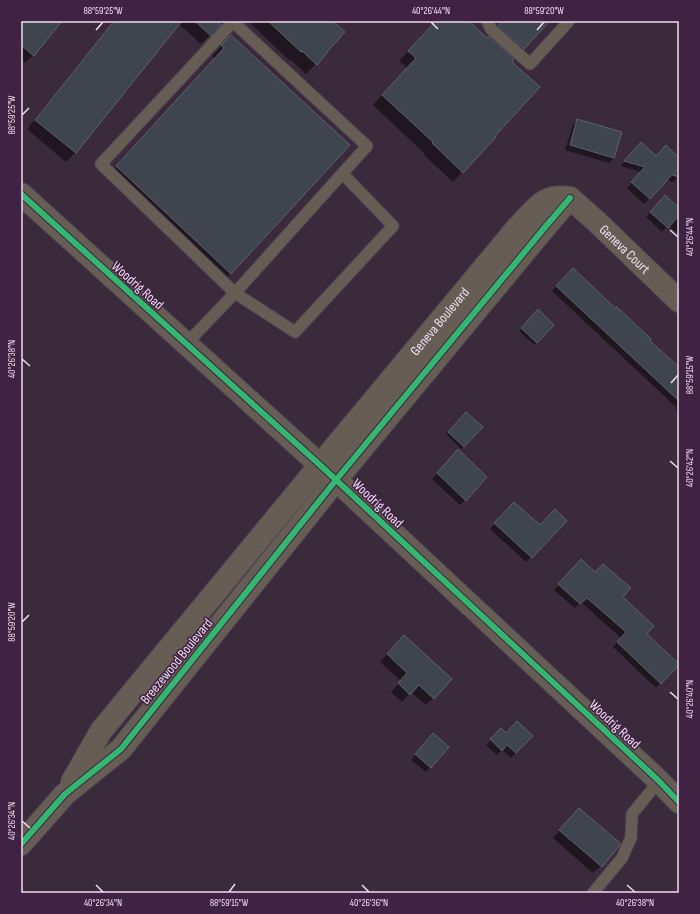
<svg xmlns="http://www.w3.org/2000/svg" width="700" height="914" viewBox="0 0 700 914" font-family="'Sofia Sans Condensed',sans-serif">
  <rect width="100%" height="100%" fill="#3a2a3c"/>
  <g fill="#0007">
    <path d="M21 21H59L33 55 25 63 21 59Z"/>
    <path d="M114 21H215L210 35 201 44 179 24 75 153 66 162 27 129Z"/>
    <path d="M248 21H331L326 53 306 74 291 60 290 61Z"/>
    <path d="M437 21H467L487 39 503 21H549L513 59 462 172 453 182 423 154 424 153 373 105 407 68 399 61Z"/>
    <path d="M231 36V273L221 283 107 177 215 59 212 56Z"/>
    <path d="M578 120 614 158 609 163 565 150 573 125Z"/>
    <path d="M637 149 656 157 679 159V167L673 173 678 177 673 182 667 180 644 204 627 188 641 172 620 166Z"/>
    <path d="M665 197 679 209V235L669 225 662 232 646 217Z"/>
    <path d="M573 269 679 369V413L675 409 677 408 552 291Z"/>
    <path d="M538 311 553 325 534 345 519 331Z"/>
    <path d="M466 413 481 427 461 449 446 434Z"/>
    <path d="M454 456 465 500 460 505 432 479Z"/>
    <path d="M510 508 540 526 565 521 526 562 490 529Z"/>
    <path d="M576 566 621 597 646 634 678 664 656 688 613 647 621 638 581 602 575 608 554 590Z"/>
    <path d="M396 644 433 698 426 705 411 692 402 702 391 692 401 681 380 662Z"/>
    <path d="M501 730 506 735 531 736 511 758 502 750 497 755 486 745Z"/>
    <path d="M428 740 448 748 426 772 411 760Z"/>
    <path d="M579 809 601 866 593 873 553 838Z"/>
  </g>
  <g fill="#3f454e" stroke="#5c626b">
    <path d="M21 21H62L34 56 21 45Z"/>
    <path d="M114 21H182L76 153 35 120Z"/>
    <path d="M195 21H216L221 25 211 36Z"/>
    <path d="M268 21H333L345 32 327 52V53L317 65 302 51 301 52Z"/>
    <path d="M436 21H469L487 38 489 36 514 59 512 62 540 87 495 136 496 137 463 173 432 143 433 142 382 95 416 58 408 51Z"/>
    <path d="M503 21H550L524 49 498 26Z"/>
    <path d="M231 35 350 145 231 274 116 166 224 48 221 45Z"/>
    <path d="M577 119 622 132 614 158 570 145Z"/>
    <path d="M641 142 656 156 666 145 679 158V168L674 173 679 177 672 175 650 199 631 182 645 167 624 161Z"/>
    <path d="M665 195 679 208V216L668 228 650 212Z"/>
    <path d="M573 268 615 308 617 307 651 339 650 341 679 367V401L556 286Z"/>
    <path d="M538 309 554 325 537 343 521 328Z"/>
    <path d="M466 412 483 427 464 447 448 432Z"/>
    <path d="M458 449 487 477 466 501 437 473Z"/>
    <path d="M514 502 540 525 555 509 567 521 532 558 494 523Z"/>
    <path d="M581 559 595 572 603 564 631 588 623 597 654 626 647 634 679 664V665L661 684 617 642 626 632 587 598 580 604 558 584Z"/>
    <path d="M404 635 452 679 434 699 419 685 410 695 398 683 407 673 387 654Z"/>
    <path d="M517 721 533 736 516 753 507 745 502 751 490 739 501 728 506 733Z"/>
    <path d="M433 733 449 747 431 768 415 754Z"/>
    <path d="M579 808 621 844 602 867 559 830Z"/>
  </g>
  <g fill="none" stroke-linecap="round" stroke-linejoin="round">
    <g stroke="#524553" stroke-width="13">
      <g id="service">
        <path d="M487 21 491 29 530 64 569 21"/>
        <path d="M233 22 101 164 235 293 295 332 393 226 343 174"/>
        <path d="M186 344 235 293 367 146 232 21"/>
        <path d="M593 893 622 858 631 838 632 814 659 781"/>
      </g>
    </g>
    <g stroke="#524553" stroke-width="24">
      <g id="minor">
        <path id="s1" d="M570 198 597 222 679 301"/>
        <path id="s2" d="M72 782 101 731 320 465 517 228C524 221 537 205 545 201 552 197 563 197 570 198"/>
        <path d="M21 844 65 794 121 749 336 480 546 226 570 198"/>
      </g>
    </g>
    <g stroke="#524553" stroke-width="24">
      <path id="tertiary" d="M21 194 320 465 659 781 679 802"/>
    </g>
    <use href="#service" stroke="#665d54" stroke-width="11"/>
    <use href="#minor" stroke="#665d54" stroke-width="22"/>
    <use href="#tertiary" stroke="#665d54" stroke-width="22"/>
    <g stroke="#402343" stroke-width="8">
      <g id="cycleway">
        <path d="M21 194 320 465 659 781 679 802"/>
        <path d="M21 844 65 794 121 749 336 480 546 226 570 198"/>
      </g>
    </g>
    <use href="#cycleway" stroke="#33b770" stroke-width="6"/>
  </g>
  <path fill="none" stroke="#efdcf0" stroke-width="1.5" d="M431 22 438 29M96 30 103 22M537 30 544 22M22 115 29 108M670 230 678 237M22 359 30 366M671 383 678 375M670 461 678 468M22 622 29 615M670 692 678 699M22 821 30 828M96 885 103 892M362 885 369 892M627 885 635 892M229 892 235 884"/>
  <g text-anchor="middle" stroke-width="3" stroke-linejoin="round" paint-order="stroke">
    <g font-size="14" fill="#efdcf0" stroke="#402343">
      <text dy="5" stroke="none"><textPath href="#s1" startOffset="75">Geneva Court</textPath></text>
      <text transform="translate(138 285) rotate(42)" y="5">Woodrig Road</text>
      <text dy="5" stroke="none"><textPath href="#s2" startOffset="590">Geneva Boulevard</textPath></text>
      <text transform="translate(378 503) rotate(43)" y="5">Woodrig Road</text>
      <text transform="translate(176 661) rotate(-51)" y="5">Breezewood Boulevard</text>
      <text transform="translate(615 724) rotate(43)" y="5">Woodrig Road</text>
    </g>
  </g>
  <rect width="700" height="914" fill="none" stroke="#402343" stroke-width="44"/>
  <rect x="22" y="22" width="656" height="870" fill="none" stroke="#efdcf0" stroke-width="1.5"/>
  <g font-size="10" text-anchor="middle" fill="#efdcf0">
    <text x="103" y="14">88°59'25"W</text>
    <text x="431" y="14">40°26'44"N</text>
    <text x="544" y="14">88°59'20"W</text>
    <text transform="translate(11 115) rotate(-90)" y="4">88°59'25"W</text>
    <text transform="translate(689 237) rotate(-90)" y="4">40°26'44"N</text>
    <text transform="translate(11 359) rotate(-90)" y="4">40°26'38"N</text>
    <text transform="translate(689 375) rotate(-90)" y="4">88°59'15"W</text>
    <text transform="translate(689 468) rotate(-90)" y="4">40°26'42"N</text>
    <text transform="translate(11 622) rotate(-90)" y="4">88°59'20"W</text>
    <text transform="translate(689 699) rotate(-90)" y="4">40°26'40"N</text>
    <text transform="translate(11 821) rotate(-90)" y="4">40°26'34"N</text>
    <text x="103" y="906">40°26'34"N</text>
    <text x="229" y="906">88°59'15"W</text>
    <text x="369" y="906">40°26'36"N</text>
    <text x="635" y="906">40°26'38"N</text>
  </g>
</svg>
